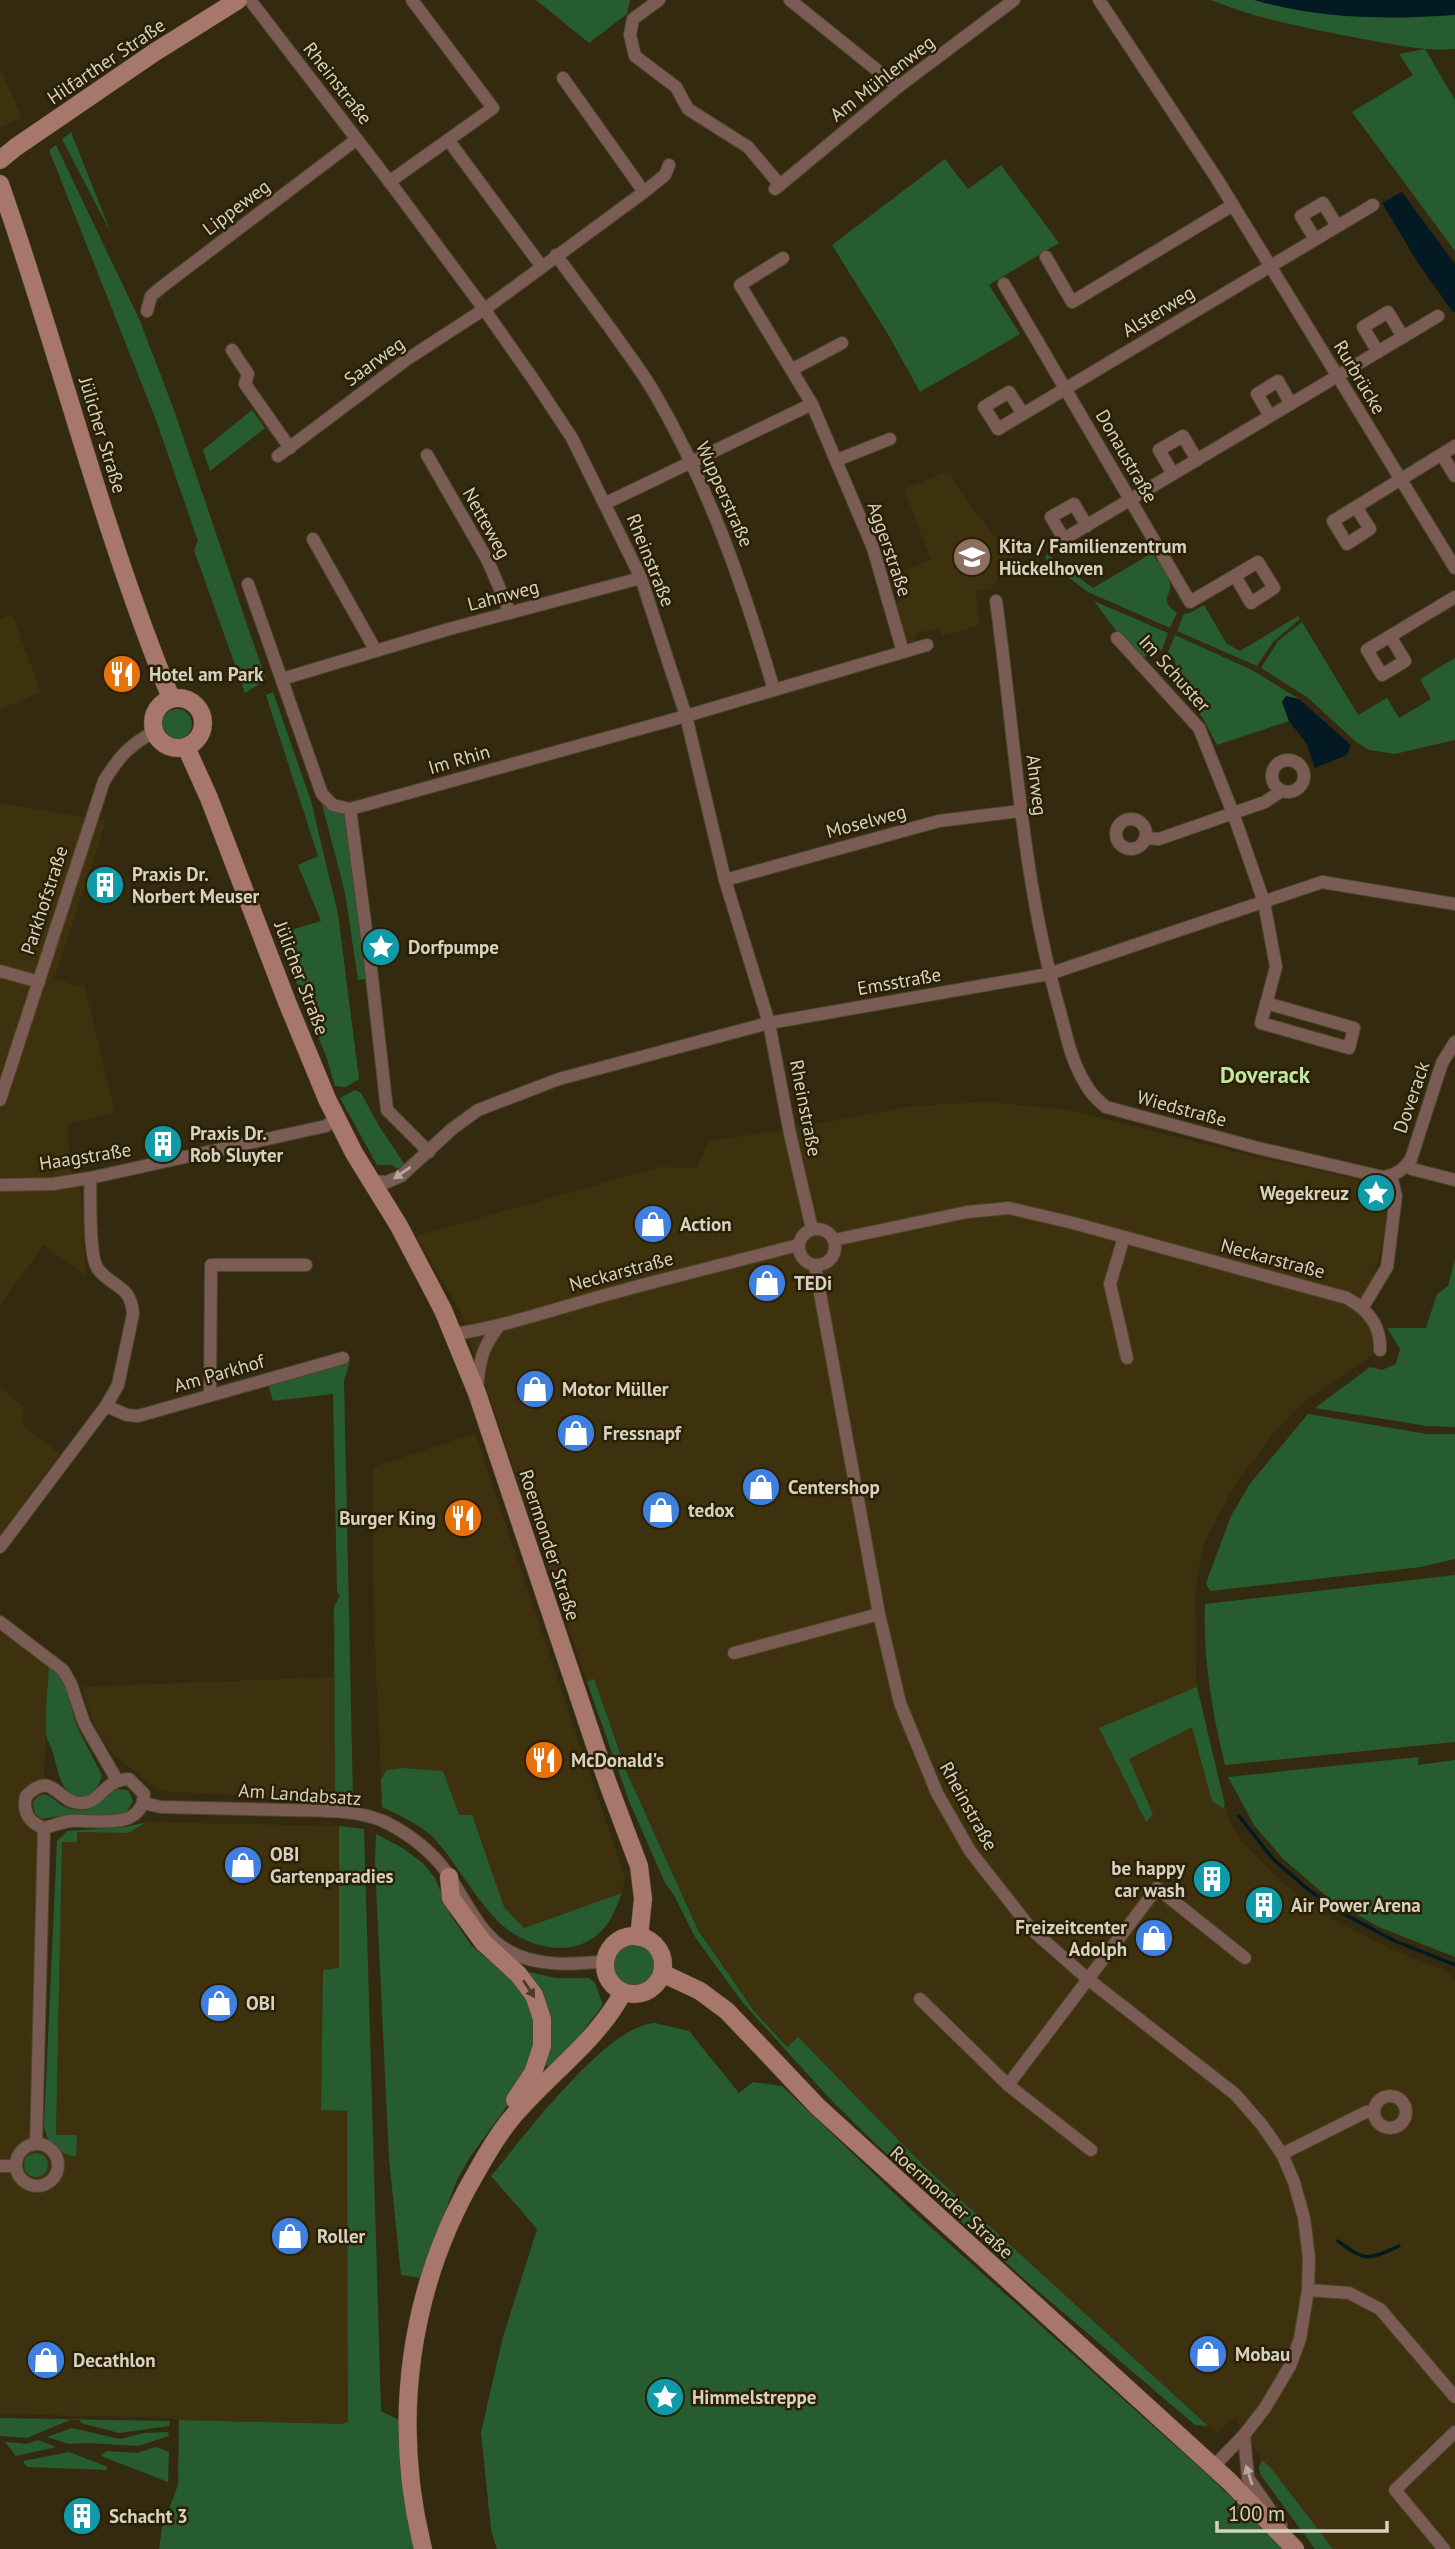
<svg xmlns="http://www.w3.org/2000/svg" width="1455" height="2549" viewBox="0 0 1455 2549" font-family="'PT Sans',sans-serif">
  <rect width="100%" height="100%" fill="#342a0f"/>
  <g fill="#3e320e">
    <path d="M0 69 22 118 0 127Z"/>
    <path d="M949 471 960 492 994 536 1016 553 990 589 976 592 979 625 942 636 940 628 917 633 914 642 907 643 894 604 903 601 895 574 931 560 904 489Z"/>
    <path d="M12 614 41 693 0 709V619Z"/>
    <path d="M0 803 106 821 54 979 77 986 84 984 115 1113 68 1123 70 1169 81 1192 86 1275 43 1245 0 1306Z"/>
    <path d="M986 1102 1070 1110 1247 1155 1391 1187 1382 1247 1366 1306 1383 1347 1298 1407 1278 1428 1234 1486 1203 1545 1195 1592 1196 1677 1203 1717 1228 1818 1241 1840 1282 1883 1339 1923 1402 1954 1445 1970 1455 1979V2549H1333L1271 2468 1262 2460 1235 2418 1217 2432 1208 2426 926 2168 798 2037 787 2047 754 2011 698 1929 627 1773 594 1680 587 1682 459 1309 416 1236 659 1167 697 1168 709 1141 776 1131 913 1106Z"/>
    <path d="M0 1388 24 1406 22 1425 60 1454 0 1535Z"/>
    <path d="M475 1433 625 1879 622 1893 524 1928 509 1920 466 1843 382 1797 374 1627 373 1467Z"/>
    <path d="M0 1628 49 1666 28 2131 46 2136 49 2141 76 2135 56 2136 62 1841 77 1832 128 1833 147 1822 339 1826V1969L323 1971 321 2109 347 2110 348 2422 341 2424 179 2420 170 2418 0 2414Z"/>
    <path d="M334 1677 335 1800 159 1791 114 1755 103 1741 92 1719 82 1687Z"/>
  </g>
  <g fill="#275c30">
    <path d="M536 0H630L627 14 589 43Z"/>
    <path d="M1211 0H1455V49C1425 52 1393 44 1363 39 1311 29 1260 20 1211 0Z"/>
    <path d="M1425 49 1455 100V251L1352 112 1413 75 1399 54Z"/>
    <path d="M71 132 111 233 62 139Z"/>
    <path d="M56 145 140 321 174 410 266 680 245 693 194 550 198 541 156 420 49 150Z"/>
    <path d="M945 159 968 189 1001 165 1059 243 989 285 1020 334 920 392 889 336 832 245Z"/>
    <path d="M252 410 265 428 210 471 203 450Z"/>
    <path d="M1152 553C1157 561 1168 573 1170 583 1172 597 1158 599 1177 613L1170 628 1088 592 1047 561 1045 557 1047 554 1093 588Z"/>
    <path d="M1094 601 1168 633 1162 650 1151 652 1143 659 1117 632Z"/>
    <path d="M1204 605 1227 644 1240 651 1298 616 1300 619 1273 642 1257 666 1177 631 1184 614 1190 613Z"/>
    <path d="M1302 622 1358 715 1387 698 1399 718 1431 699 1420 679 1455 658V740L1395 754 1369 750 1356 742 1307 697 1261 668 1278 641Z"/>
    <path d="M1175 635 1252 670 1299 699 1286 696 1282 702 1289 721 1217 745C1210 732 1203 717 1194 705 1189 698 1180 691 1176 683 1170 670 1183 665 1168 652Z"/>
    <path d="M273 692 311 801 338 914 359 1079 346 1087 335 1086 326 1056 277 934 321 921 298 865 318 856 266 695Z"/>
    <circle cx="177" cy="724" r="15"/>
    <path d="M321 800 348 818 366 979 358 980 345 893Z"/>
    <path d="M355 1090 361 1093 379 1126 405 1165 398 1169 392 1165H377L340 1098Z"/>
    <path d="M1455 1259V1427L1427 1426 1315 1408 1370 1367 1382 1370 1396 1364 1400 1349 1387 1328H1426L1437 1294 1448 1286Z"/>
    <path d="M350 1360 344 1381 353 1800H335L334 1607 340 1595 337 1592 333 1394 273 1401 268 1384Z"/>
    <path d="M1308 1414 1427 1434H1455V1559L1421 1567 1210 1591 1206 1583 1231 1516 1249 1485Z"/>
    <path d="M1455 1575V1742L1225 1765C1212 1712 1203 1659 1205 1604Z"/>
    <path d="M49 1666 62 1675 77 1727 102 1775C99 1785 96 1793 86 1796 61 1801 58 1769 53 1753 51 1746 46 1739 46 1732 45 1710 48 1687 49 1666Z"/>
    <path d="M594 1679 627 1773 698 1930 754 2011 787 2047 798 2037 926 2168 1208 2426 1195 2425 1024 2279 879 2147 831 2100 743 2003 695 1937 674 1895 665 1883 629 1801 587 1682Z"/>
    <path d="M1197 1687 1225 1805 1223 1808 1212 1801 1192 1727 1129 1759 1153 1814 1146 1822 1099 1728Z"/>
    <path d="M1419 1757 1418 1765 1455 1760V1957L1379 1927 1331 1900 1283 1859 1254 1825 1228 1777Z"/>
    <path d="M402 1768 443 1771 459 1815H472L504 1907 524 1928 622 1893C617 1905 613 1917 605 1927 574 1964 519 1947 492 1915 470 1890 455 1861 433 1837 419 1824 399 1815 382 1807L381 1779 387 1770Z"/>
    <path d="M116 1789 128 1790 133 1801 126 1813 115 1817 59 1816 42 1819 35 1814 33 1803 36 1798 44 1794C52 1796 56 1802 63 1806 84 1818 101 1803 116 1789Z"/>
    <path d="M147 1822 128 1833 77 1832V1842H62L56 2135H77L76 2157C59 2153 47 2144 44 2126L57 1841 67 1831 125 1827Z"/>
    <path d="M339 1826 364 1829 381 2411 399 2420 401 2455 415 2549H159L162 2528 178 2485 179 2420 341 2424 348 2422 347 2111 321 2110 323 1970 339 1968Z"/>
    <path d="M376 1834 401 1847 423 1863 435 1878 450 1914 471 1945 513 1981 534 2008 538 2038 515 2095 470 2157 457 2180 420 2278 401 2275 389 2159 375 1864Z"/>
    <circle cx="633" cy="1965" r="21"/>
    <path d="M525 1971 556 1978H589L595 1983 603 2005 572 2045 549 2067 543 2064Z"/>
    <path d="M655 2023 689 2031 739 2093 753 2082 782 2086 917 2215 1210 2477 1284 2549H497L491 2530 481 2432 503 2337 537 2229 491 2176C523 2138 606 2025 655 2023Z"/>
    <circle cx="36" cy="2165" r="12"/>
    <path d="M0 2418 170 2421 169 2426 119 2433 81 2423 80 2420H70L27 2438 0 2436Z"/>
    <path d="M72 2428 120 2439 144 2433 168 2432 169 2436 138 2446 88 2443 69 2444 47 2437Z"/>
    <path d="M38 2440 56 2447 16 2456 5 2442 27 2444Z"/>
    <path d="M156 2447 169 2452 168 2482 101 2456 106 2451 137 2453Z"/>
    <path d="M69 2452 108 2467 106 2470 27 2467 23 2461Z"/>
    <path d="M1262 2460 1271 2468 1333 2549H1315L1260 2474 1259 2467Z"/>
  </g>
  <g fill="#031a25">
    <path d="M1254 0H1455V15C1388 20 1319 19 1254 0Z"/>
    <path d="M1402 192 1455 264V312L1452 311 1418 263 1382 203Z"/>
    <path d="M1286 696 1299 699 1351 745 1347 755 1315 768 1306 743 1289 721 1282 702Z"/>
  </g>
  <g fill="none" stroke-linecap="round" stroke-linejoin="round">
    <g stroke="#031a25" stroke-width="3.5">
      <path d="M1239 1816 1273 1859 1310 1891 1342 1913 1395 1941 1455 1965"/>
      <path d="M1338 2241C1366 2262 1367 2260 1399 2246"/>
    </g>
    <g stroke="#4e452c" stroke-width="14">
      <g id="street">
        <path d="M250 0 395 189 484 309 533 379 572 438 641 578 686 716 725 880 769 1023 790 1134 812 1229"/>
        <path d="M659 0 633 19 630 35 635 56 676 87 688 109 748 147 780 185"/>
        <path d="M790 0 898 87"/>
        <path d="M1099 0 1217 179 1455 568"/>
        <path d="M563 78 644 192"/>
        <path d="M449 141 542 267"/>
        <path d="M389 182 493 108 412 0"/>
        <path d="M775 189 898 87 1014 0"/>
        <path d="M1315 239 1301 216 1323 203 1337 226"/>
        <path d="M556 255 607 324"/>
        <path d="M1046 257 1072 302 1233 205"/>
        <path d="M783 258 740 285 812 404 873 548 903 652"/>
        <path d="M1004 284 1190 602 1258 562 1274 588 1251 603 1235 576"/>
        <path d="M147 311 151 296 163 286 357 139"/>
        <path d="M610 328C625 350 642 371 655 394 709 486 744 588 774 690"/>
        <path d="M232 350 248 374 245 384 290 448"/>
        <path d="M1378 352 1363 327 1388 312 1403 337"/>
        <path d="M793 369 842 343"/>
        <path d="M1023 414 1009 392 984 407 998 429 1373 205"/>
        <path d="M1270 416 1257 394 1278 381 1291 404"/>
        <path d="M427 455 488 561 510 613"/>
        <path d="M1442 455 1455 476"/>
        <path d="M278 456 406 360 489 306 644 192 665 175 669 165"/>
        <path d="M837 460 890 439"/>
        <path d="M1173 474 1159 450 1183 436 1197 460"/>
        <path d="M606 503 812 404"/>
        <path d="M1356 507 1370 529 1347 544 1333 521C1374 496 1414 471 1455 446"/>
        <path d="M1087 526 1074 504 1051 517 1064 539C1189 465 1314 391 1438 316"/>
        <path d="M313 539 376 651"/>
        <path d="M248 584 322 794 333 805 350 809"/>
        <path d="M996 601C1015 736 1021 875 1059 1008 1066 1033 1071 1061 1085 1083 1090 1093 1097 1100 1106 1107L1258 1148 1383 1177C1396 1175 1403 1170 1411 1159L1442 1063 1455 1042"/>
        <path d="M1390 636 1405 661 1382 675 1367 650 1455 597"/>
        <path d="M1117 638 1199 728 1233 813 1264 902 1276 967 1261 1023 1349 1048 1354 1028 1266 1003"/>
        <path d="M282 679 449 629 641 578"/>
        <circle cx="1288" cy="776" r="16"/>
        <circle cx="1131" cy="834" r="15"/>
        <path d="M1145 838 1159 839 1265 802 1281 791"/>
        <path d="M725 880 939 821 1020 811"/>
        <path d="M0 971 39 982"/>
        <path d="M0 1100 104 781C119 757 129 745 154 732"/>
        <path d="M429 1152 387 1110 370 960 350 809 686 716 927 645"/>
        <path d="M1407 1165 1412 1169 1455 1180"/>
        <path d="M371 1181 387 1182 401 1176 452 1129 478 1110 559 1079 769 1023 1049 974 1322 882 1455 904"/>
        <path d="M0 1185 53 1184 90 1178 326 1126 337 1118"/>
        <circle cx="817" cy="1247" r="18"/>
        <path d="M1124 1237 1110 1284 1127 1358"/>
        <path d="M834 1240 967 1212 1009 1208 1073 1223 1347 1298C1368 1310 1381 1325 1380 1350"/>
        <path d="M815 1266 879 1614 900 1703 937 1793 970 1851 1032 1930 1089 1980 1235 2094 1262 2125 1282 2154 1294 2182 1304 2218 1309 2258 1308 2290 1300 2339 1290 2366 1265 2408 1244 2435 1213 2467"/>
        <path d="M1363 1307 1387 1267 1396 1196 1391 1176"/>
        <path d="M454 1334C503 1327 548 1311 595 1298 662 1279 730 1263 798 1245"/>
        <path d="M477 1388C480 1360 481 1350 498 1327"/>
        <path d="M210 1395 211 1265H306"/>
        <path d="M106 1406 127 1415 138 1416 343 1358"/>
        <path d="M0 1547 106 1406 118 1385 133 1314C131 1284 112 1288 98 1269 88 1256 91 1197 90 1178"/>
        <path d="M0 1622 63 1670 71 1684 84 1723 117 1780"/>
        <path d="M734 1653 879 1614"/>
        <path d="M129 1779 144 1794C142 1832 96 1819 70 1821 61 1822 53 1826 44 1828 29 1823 22 1811 26 1796 53 1769 56 1802 80 1803 102 1804 102 1780 129 1779Z"/>
        <path d="M143 1803 161 1807C204 1808 246 1809 289 1810 319 1811 354 1809 383 1821 406 1832 426 1847 442 1866 463 1893 476 1932 507 1950 535 1967 573 1965 605 1961"/>
        <path d="M920 1999 1008 2085 1091 2150"/>
        <path d="M1008 2085 1157 1888 1245 1958"/>
        <circle cx="1390" cy="2112" r="16"/>
        <path d="M36 2144 44 1828"/>
        <circle cx="37" cy="2165" r="21"/>
        <path d="M1282 2154 1366 2112H1374"/>
        <path d="M0 2166H16"/>
        <path d="M1308 2290 1349 2293 1380 2309 1455 2397"/>
        <path d="M1244 2435 1248 2478 1281 2525"/>
        <path d="M1444 2549 1395 2490 1455 2432"/>
      </g>
    </g>
    <g stroke="#4e452c" stroke-width="19">
      <g id="secondary">
        <path d="M0 160 16 147 155 52 238 0"/>
        <path d="M0 184C60 354 102 531 171 698"/>
        <circle cx="178" cy="723" r="25"/>
        <path d="M186 747 209 798 287 1002 327 1099 354 1153 399 1226 443 1310 477 1393 608 1784 639 1866 643 1899 639 1937"/>
        <path d="M449 1877 451 1898 483 1942 518 1974 534 1995 542 2019V2046L533 2073 515 2100"/>
        <circle cx="634" cy="1965" r="29"/>
        <path d="M662 1973 700 1991 727 2011 818 2107 1229 2481 1295 2549"/>
        <path d="M423 2549C391 2421 409 2287 476 2173 486 2155 497 2136 510 2120 546 2076 597 2042 623 1992"/>
      </g>
    </g>
    <use href="#street" stroke="#7a5c54" stroke-width="12"/>
    <use href="#secondary" stroke="#a6776a" stroke-width="18"/>
  </g>
  <defs><path id="oneway-solid" d="M-6-.8H1V-3.2L6.5 0L1 3.2V.8H-6Z" transform="scale(1.75)"/></defs>
  <g fill="#b6a89c">
    <use href="#oneway-solid" transform="translate(402 1173) rotate(145)"/>
    <use href="#oneway-solid" transform="translate(1249 2475) rotate(-108)"/>
  </g>
  <use fill="#4f3a23" href="#oneway-solid" transform="translate(529 1989) rotate(57)"/>
  <defs>
    <g id="school-disc" transform="scale(2.0125)"><circle r="9.5" fill="#8d6e63" stroke="#2a2005"/><path d="M0-5L7-2L0 1L-7-2ZM-4 1L0 2.5L4 1V4Q0 6-4 4Z" fill="#fff"/></g>
    <g id="restaurant-disc" transform="scale(2.0125)"><circle r="9.5" fill="#e8710a" stroke="#2a2005"/><path d="M-5-6h1v4h1v-4h1v4h1v-4h1v5L-1.5 .5V6h-2V.5L-5-1ZM5-6V6H3V1.5H1.5Q1.5-4 5-6Z" fill="#fff"/></g>
    <g id="building-disc" transform="scale(2.0125)"><circle r="9.5" fill="#0f9aa8" stroke="#2a2005"/><path d="M-4-6H4V6H1V3H-1V6H-4ZM-2.5-4.3h1.7v1.8h-1.7ZM.8-4.3h1.7v1.8H.8ZM-2.5-1h1.7V.8h-1.7ZM.8-1h1.7V.8H.8Z" fill="#fff"/></g>
    <g id="sight-disc" transform="scale(2.0125)"><circle r="9.5" fill="#0f9aa8" stroke="#2a2005"/><path d="M0-6L1.8-2.2L6-1.7L2.9 1.2L3.7 5.4L0 3.3L-3.7 5.4L-2.9 1.2L-6-1.7L-1.8-2.2Z" fill="#fff"/></g>
    <g id="shop-disc" transform="scale(2.0125)"><circle r="9.5" fill="#3f7fe0" stroke="#2a2005"/><path d="M-5-2.5h2.3a2.7 3.5 0 0 1 5.4 0H5L5.5 6h-11ZM-1.5-2.5h3a1.5 2.3 0 0 0-3 0Z" fill="#fff"/></g>
  </defs>
  <g fill-rule="evenodd">
    <use href="#school-disc" x="972" y="557"/>
    <use href="#restaurant-disc" x="122" y="674"/>
    <use href="#building-disc" x="105" y="885"/>
    <use href="#sight-disc" x="381" y="947"/>
    <use href="#building-disc" x="163" y="1144"/>
    <use href="#sight-disc" x="1376" y="1193"/>
    <use href="#shop-disc" x="653" y="1224"/>
    <use href="#shop-disc" x="767" y="1283"/>
    <use href="#shop-disc" x="535" y="1389"/>
    <use href="#shop-disc" x="576" y="1433"/>
    <use href="#shop-disc" x="761" y="1487"/>
    <use href="#shop-disc" x="661" y="1510"/>
    <use href="#restaurant-disc" x="463" y="1518"/>
    <use href="#restaurant-disc" x="544" y="1760"/>
    <use href="#shop-disc" x="243" y="1865"/>
    <use href="#building-disc" x="1212" y="1879"/>
    <use href="#building-disc" x="1264" y="1905"/>
    <use href="#shop-disc" x="1154" y="1938"/>
    <use href="#shop-disc" x="219" y="2003"/>
    <use href="#shop-disc" x="290" y="2236"/>
    <use href="#shop-disc" x="1208" y="2354"/>
    <use href="#shop-disc" x="46" y="2360"/>
    <use href="#sight-disc" x="665" y="2397"/>
    <use href="#building-disc" x="82" y="2516"/>
  </g>
  <g text-anchor="middle" stroke-width="5" stroke-linejoin="round" paint-order="stroke">
    <g font-size="19" fill="#d7d1c2" stroke="#2a2005">
      <text transform="translate(106 61) rotate(-34)" y="7">Hilfarther Straße</text>
      <text transform="translate(882 78) rotate(-38)" y="7">Am Mühlenweg</text>
      <text transform="translate(338 83) rotate(52)" y="7">Rheinstraße</text>
      <text transform="translate(236 207) rotate(-37)" y="7">Lippeweg</text>
      <text transform="translate(1158 311) rotate(-31)" y="7">Alsterweg</text>
      <text transform="translate(374 361) rotate(-36)" y="7">Saarweg</text>
      <text transform="translate(1360 377) rotate(59)" y="7">Rurbrücke</text>
      <text transform="translate(103 435) rotate(73)" y="7">Jülicher Straße</text>
      <text transform="translate(1127 456) rotate(60)" y="7">Donaustraße</text>
      <text transform="translate(725 494) rotate(66)" y="7">Wupperstraße</text>
      <text transform="translate(487 523) rotate(61)" y="7">Netteweg</text>
      <text transform="translate(890 549) rotate(71)" y="7">Aggerstraße</text>
      <text transform="translate(651 560) rotate(68)" y="7">Rheinstraße</text>
      <text transform="translate(503 595) rotate(-15)" y="7">Lahnweg</text>
      <text transform="translate(1175 673) rotate(48)" y="7">Im Schuster</text>
      <text transform="translate(459 759) rotate(-16)" y="7">Im Rhin</text>
      <text transform="translate(1037 785) rotate(83)" y="7">Ahrweg</text>
      <text transform="translate(866 821) rotate(-15)" y="7">Moselweg</text>
      <text transform="translate(44 900) rotate(-72)" y="7">Parkhofstraße</text>
      <text transform="translate(302 978) rotate(69)" y="7">Jülicher Straße</text>
      <text transform="translate(899 981) rotate(-10)" y="7">Emsstraße</text>
      <text transform="translate(1411 1097) rotate(-71)" y="7">Doverack</text>
      <text transform="translate(806 1108) rotate(79)" y="7">Rheinstraße</text>
      <text transform="translate(1182 1108) rotate(15)" y="7">Wiedstraße</text>
      <text transform="translate(85 1156) rotate(-9)" y="7">Haagstraße</text>
      <text transform="translate(1273 1258) rotate(15)" y="7">Neckarstraße</text>
      <text transform="translate(621 1271) rotate(-15)" y="7">Neckarstraße</text>
      <text transform="translate(219 1373) rotate(-16)" y="7">Am Parkhof</text>
      <text transform="translate(550 1545) rotate(72)" y="7">Roermonder Straße</text>
      <text transform="translate(300 1794) rotate(4)" y="7">Am Landabsatz</text>
      <text transform="translate(969 1806) rotate(61)" y="7">Rheinstraße</text>
      <text transform="translate(952 2202) rotate(42)" y="7">Roermonder Straße</text>
    </g>
    <g font-size="19" font-weight="bold" fill="#d7d1c2" stroke="#2a2005" text-anchor="start">
      <text x="999" y="553">Kita / Familienzentrum<tspan x="999" dy="22">Hückelhoven</tspan></text>
      <text x="149" y="681">Hotel am Park</text>
      <text x="132" y="881">Praxis Dr.<tspan x="132" dy="22">Norbert Meuser</tspan></text>
      <text x="408" y="954">Dorfpumpe</text>
      <text x="190" y="1140">Praxis Dr.<tspan x="190" dy="22">Rob Sluyter</tspan></text>
      <text x="1349" y="1200" text-anchor="end">Wegekreuz</text>
      <text x="680" y="1231">Action</text>
      <text x="794" y="1290">TEDi</text>
      <text x="562" y="1396">Motor Müller</text>
      <text x="603" y="1440">Fressnapf</text>
      <text x="788" y="1494">Centershop</text>
      <text x="688" y="1517">tedox</text>
      <text x="436" y="1525" text-anchor="end">Burger King</text>
      <text x="571" y="1767">McDonald's</text>
      <text x="270" y="1861">OBI<tspan x="270" dy="22">Gartenparadies</tspan></text>
      <text x="1185" y="1875" text-anchor="end">be happy<tspan x="1185" dy="22">car wash</tspan></text>
      <text x="1291" y="1912">Air Power Arena</text>
      <text x="1127" y="1934" text-anchor="end">Freizeitcenter<tspan x="1127" dy="22">Adolph</tspan></text>
      <text x="246" y="2010">OBI</text>
      <text x="317" y="2243">Roller</text>
      <text x="1235" y="2361">Mobau</text>
      <text x="73" y="2367">Decathlon</text>
      <text x="692" y="2404">Himmelstreppe</text>
      <text x="109" y="2523">Schacht 3</text>
    </g>
    <g font-size="23" font-weight="bold" fill="#c2e7a2" stroke="#2a2005">
      <text x="1265" y="1083">Doverack</text>
    </g>
  </g>
  <path d="M1217 2521v10h170v-10" fill="none" stroke="#d7d1c2" stroke-width="3.5"/>
  <text x="1228" y="2521" font-size="21" fill="#d7d1c2" stroke="#2a2005" stroke-width="5" paint-order="stroke">100 m</text>
</svg>
